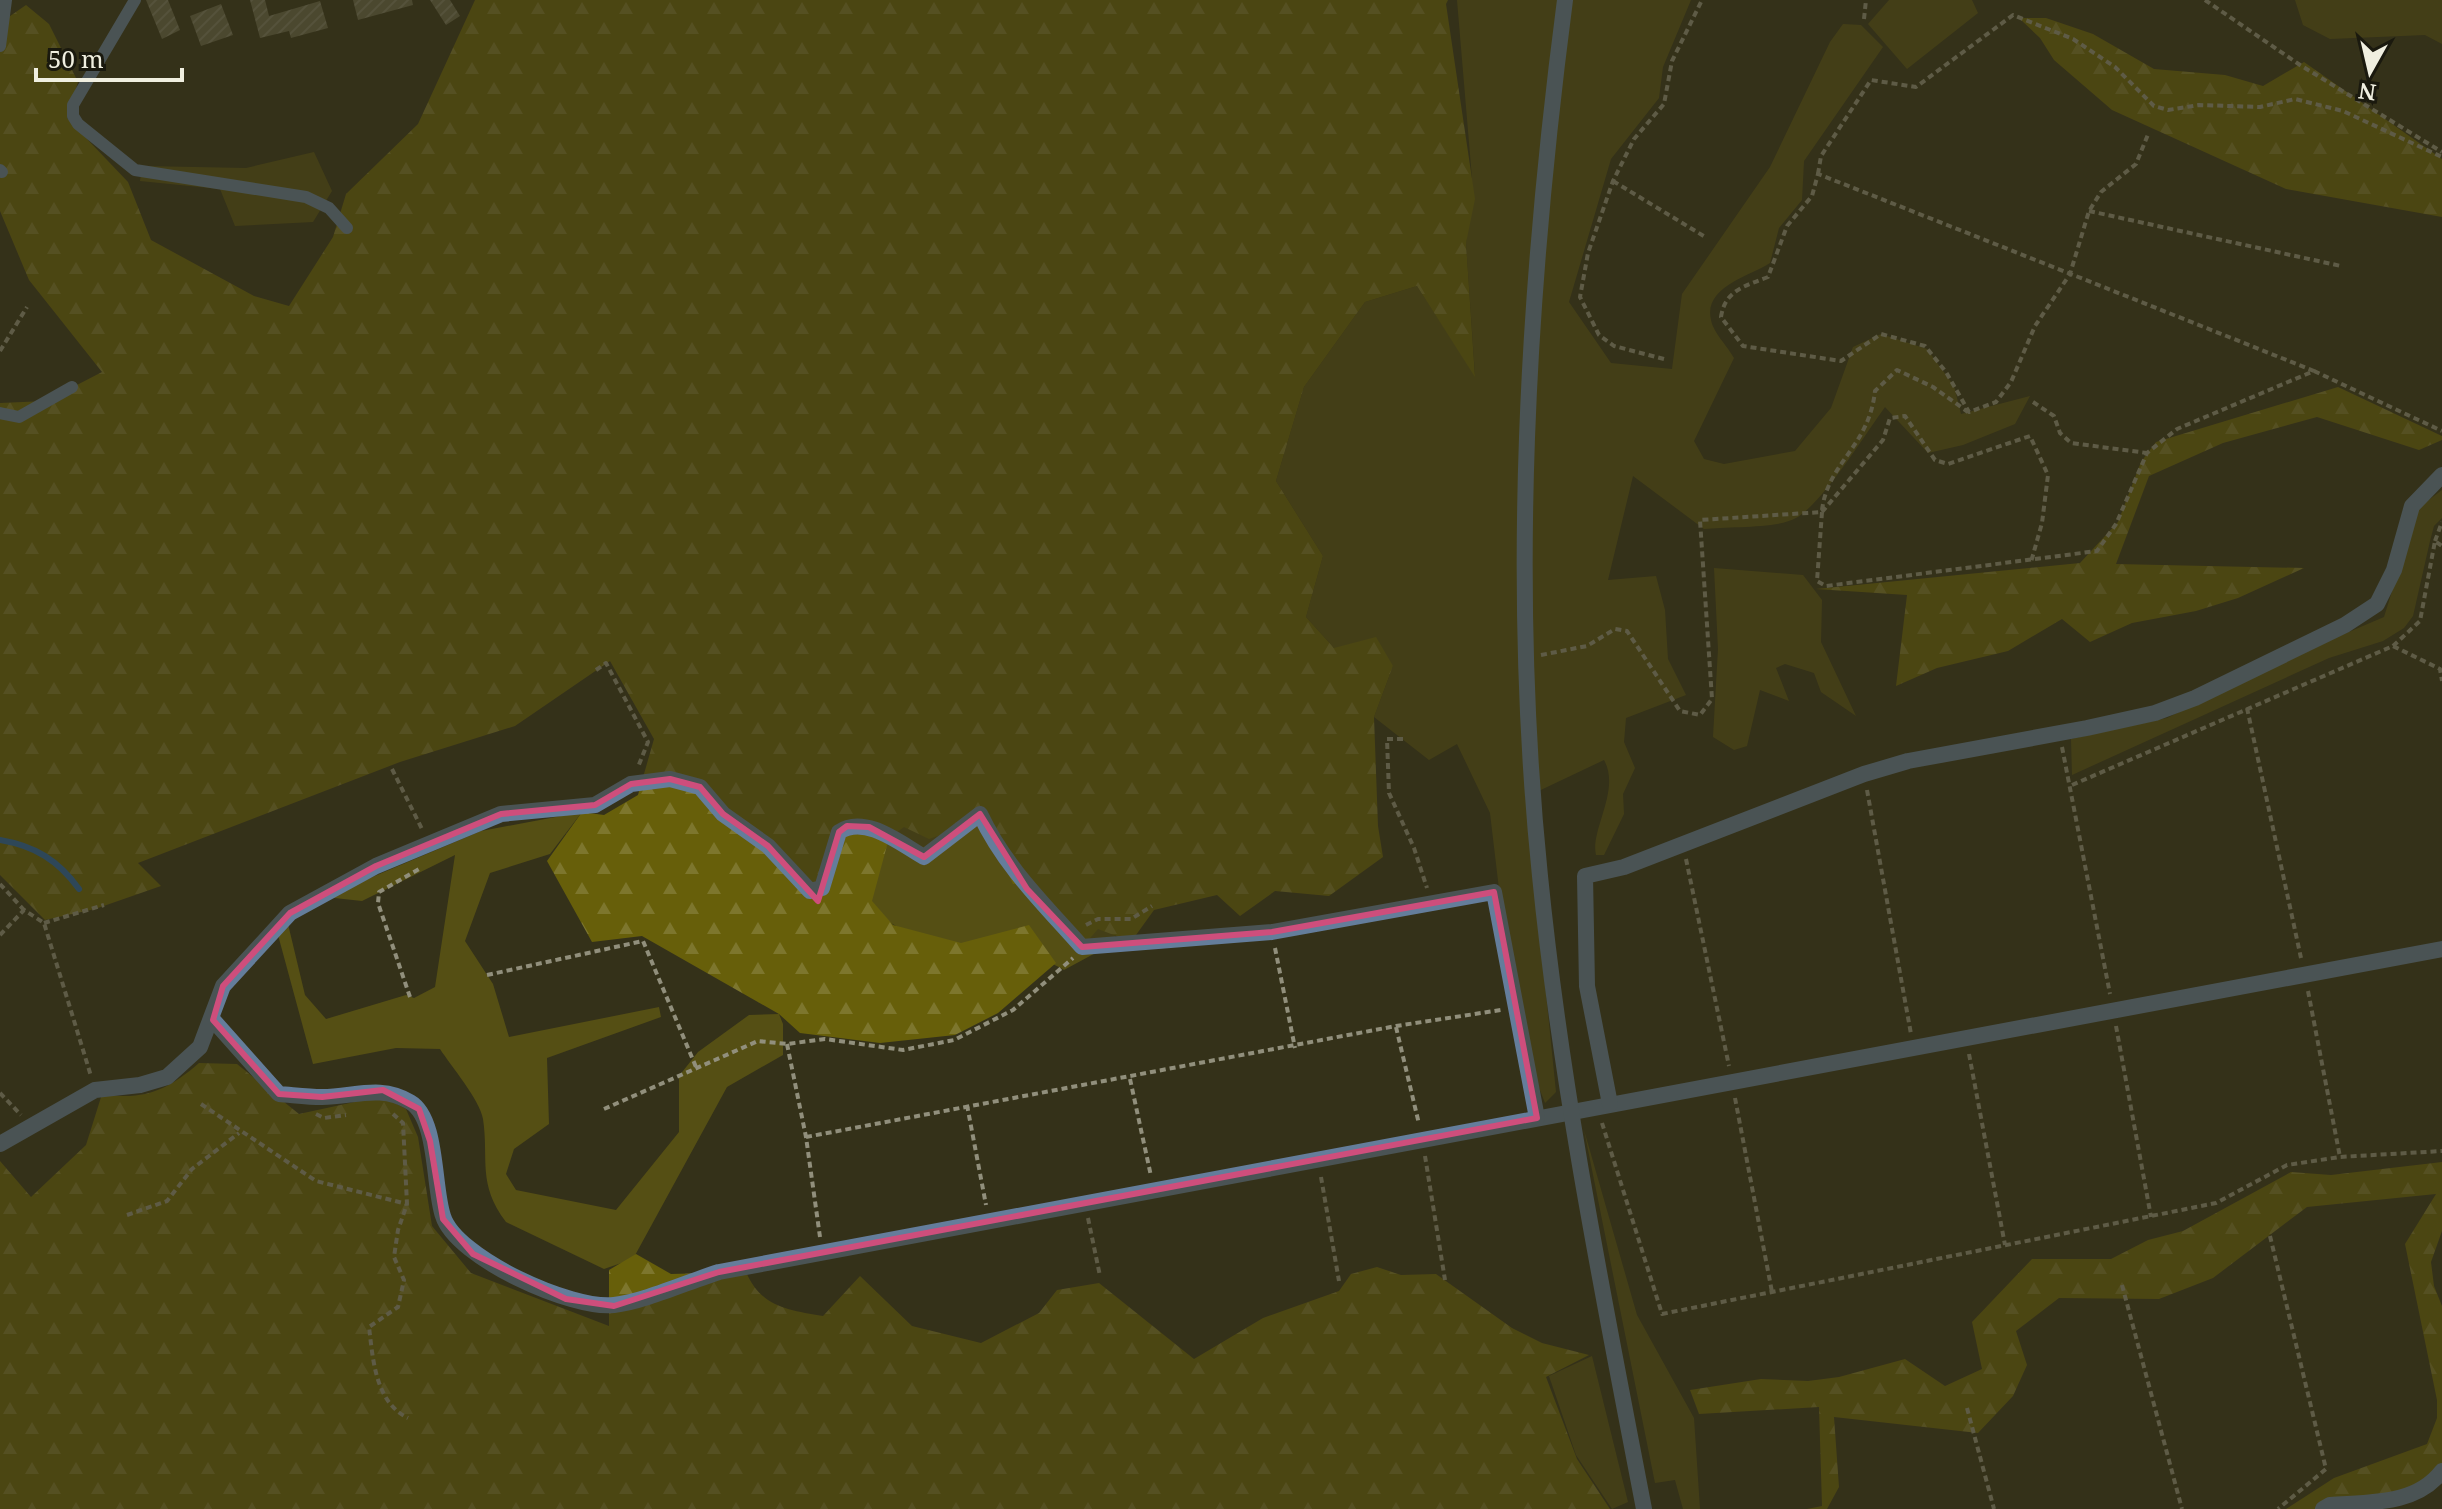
<svg xmlns="http://www.w3.org/2000/svg" width="2442" height="1509" viewBox="0 0 2442 1509" font-family="'Noto Serif',serif">
  <defs>
    <pattern id="forest-firs" width="22" height="20" patternUnits="userSpaceOnUse" patternTransform="scale(2)"><rect width="22" height="20" fill="#675f0a"/><path d="M5 1l3.5 6h-7zM16 11l3.5 6h-7z" fill="#7d762d"/></pattern>
    <pattern id="building-hatch" width="6" height="6" patternUnits="userSpaceOnUse" patternTransform="scale(2)"><rect width="6" height="6" fill="#66644a"/><path d="M-1 1l2-2M0 6l6-6M5 7l2-2" fill="none" stroke="#7c7a64"/></pattern>
  </defs>
  <rect width="100%" height="100%" fill="#343119"/>
  <g fill="#554f14">
    <path d="M1457 0H1691L1663 67 1659 98 1611 159 1569 302 1611 363 1672 369 1682 294 1770 167 1830 42 1843 24 1861 25 1883 47 1804 161 1802 200 1779 228 1770 263C1750 276 1703 287 1711 320 1713 332 1728 347 1734 358L1694 441 1704 459 1724 464 1795 451 1831 408 1853 347 1881 334 1927 349 1954 386 1961 414 2030 396 2015 424 1963 445 1928 453 1885 407C1866 433 1822 504 1796 518 1777 529 1728 526 1704 529L1633 476 1608 580 1656 576 1665 610 1668 659 1686 695 1626 718 1624 742 1635 768 1623 794 1624 814 1604 855H1596C1590 830 1621 790 1604 760L1526 797 1556 1092 1545 1103 1531 1067 1499 889 1490 813 1457 744 1429 760 1374 717 1393 666 1334 648 1306 617 1323 556 1276 481 1304 387 1365 302 1417 286 1475 375 1466 243 1472 178Z"/>
    <path d="M1889 0H1972L1978 13 1907 69 1868 24Z"/>
    <path d="M2295 0H2442V44L2425 35 2330 39 2303 25Z"/>
    <path d="M314 152 332 191 313 222 235 226 220 189 140 181 142 166 246 168Z"/>
    <path d="M2442 490V518L2434 526 2430 541 2413 616 2404 628 2383 641 2329 658 2072 775 2071 739 2167 718 2302 652 2384 617 2418 508Z"/>
    <path d="M1714 568 1803 575 1822 600 1821 642 1856 716 1821 692 1814 673 1785 664 1776 668 1789 701 1760 690 1747 746 1734 750 1713 737 1718 649Z"/>
    <path d="M990 805 1108 925 1115 936 1114 943 1064 970C1013 940 949 953 896 926 886 921 877 909 868 901L880 839 895 827Z"/>
    <path d="M582 812 550 854 490 873 465 941 493 984 509 1037 659 1007 661 1017 547 1058 549 1124 514 1149 506 1174 516 1190 616 1210 679 1132V1076L698 1052 749 1015 779 1014 783 1024V1055L727 1087 633 1259 604 1269 506 1222C477 1184 489 1159 483 1119 480 1100 451 1066 440 1049L396 1048 313 1064 278 935 288 924 305 995 326 1019 406 995 414 998 435 987 455 855 362 901 325 897 481 831Z"/>
    <path d="M1584 1130 1637 1315 1694 1418 1700 1509H1683L1675 1480 1655 1483Z"/>
    <path d="M1592 1356 1628 1502 1612 1509 1576 1455 1549 1376Z"/>
  </g>
  <g fill="url(#forest-firs)">
    <path d="M475 0H1448L1446 4 1475 199 1466 243 1475 377 1417 286 1365 302 1304 387 1276 481 1323 556 1306 617 1334 648 1376 637 1393 666 1374 717 1378 826 1383 857 1329 896 1275 891 1240 916 1217 895 1154 910 1136 935 1119 937 1098 929 1084 945 1031 884H1013L983 820 929 839 904 827 889 838 872 901 893 925 961 943 1029 925 1056 963 998 1013 955 1035 880 1043 800 1033 779 1014 642 936 592 942 547 861 582 812 604 815 638 795 654 739 610 661 515 726 400 762 138 863 161 886 95 909 45 920 0 875V403L46 401 102 372 29 280 0 211V23L26 5 49 24 78 82 67 118 128 182 151 240 254 296 289 306 333 237 346 194 418 124Z"/>
    <path d="M2019 18H2046L2093 34 2154 69 2225 75 2263 86 2304 62 2442 159V217L2286 189 2112 110 2054 60 2040 38Z"/>
    <path d="M2338 387 2442 436V440L2419 450 2317 417 2223 443 2149 476 2116 564 2304 568 2238 598 2196 611 2132 623 2090 642 2062 619 2008 651 1937 668 1896 686 1907 595 1816 589 2080 563 2118 522 2141 462 2156 442Z"/>
    <path d="M199 1063 237 1064 299 1114 382 1096 406 1109 418 1137 432 1226 471 1273 609 1326V1270L636 1254 671 1274 746 1272C761 1307 788 1310 823 1316L860 1276 912 1326 981 1343 1039 1313 1057 1290 1099 1283 1194 1359 1263 1318 1339 1291 1351 1274 1377 1267 1401 1275 1436 1274 1512 1328 1542 1343 1589 1355 1546 1377 1577 1459 1610 1509H0V1161L31 1197 86 1145 102 1094C144 1101 168 1090 199 1063Z"/>
    <path d="M2442 1162V1231L2431 1262 2434 1286 2442 1306V1470L2411 1496 2321 1509H2286L2334 1478 2427 1444 2437 1418V1400L2405 1244 2436 1194 2307 1207 2213 1278 2159 1299 2059 1298 2016 1331 2027 1365 2013 1396 1978 1433 1834 1417 1839 1487 1827 1509H1807L1822 1506 1819 1407 1699 1414 1690 1390 1761 1379 1808 1381 1839 1377 1905 1359 1945 1386 1982 1369 1972 1322 2032 1259H2111L2148 1240 2183 1231 2291 1172 2331 1175Z"/>
  </g>
  <g fill="none" stroke-linecap="round" stroke-linejoin="round">
    <path stroke="#2663a4" stroke-width="6" d="M0 840C35 846 58 860 79 889"/>
  </g>
  <g fill="url(#building-hatch)">
    <path d="M146 0H168L180 30 162 39Z"/>
    <path d="M250 0H265L269 16 320 1 328 28 291 38 289 31 260 38Z"/>
    <path d="M353 0H412L413 5 358 20Z"/>
    <path d="M430 0H450L460 16 446 25Z"/>
    <path d="M221 4 233 35 201 46 190 16Z"/>
  </g>
  <g fill="none" stroke-linecap="round" stroke-linejoin="round">
    <g stroke="#918f7c" stroke-width="4" stroke-dasharray="6 4" stroke-linecap="butt">
      <path d="M2205 0 2300 65 2442 152"/>
      <path d="M1864 19 1866 0"/>
      <path d="M1818 174 1821 156 1871 80 1916 87 2013 15 2073 39 2115 67 2154 106 2168 110 2199 105 2260 107 2295 99 2343 111 2442 157"/>
      <path d="M1613 181 1707 238"/>
      <path d="M2089 211 2341 266"/>
      <path d="M0 351 27 307"/>
      <path d="M1664 359 1614 346 1599 335 1580 297 1588 253 1613 181 1634 139 1664 104 1672 61 1702 0"/>
      <path d="M2314 371 2442 431"/>
      <path d="M2033 402 2054 416 2060 433 2071 443 2147 453"/>
      <path d="M1822 510C1828 462 1869 447 1875 391L1897 370 1933 387 1968 412"/>
      <path d="M1822 512 1883 440 1890 418 1905 416 1935 460 1948 464 2030 436 2048 475 2042 523 2031 562"/>
      <path d="M2435 541 2442 522"/>
      <path d="M2393 646 2420 621 2435 541 2442 546"/>
      <path d="M1541 655 1587 646 1615 629 1627 631 1680 711 1700 715 1712 699 1700 520 1822 512 1817 581 1826 586 2097 551 2116 524 2147 453 2177 429 2314 371C2149 305 1983 239 1818 174L1812 196 1787 226 1768 277C1745 286 1725 290 1721 317L1743 346 1841 361 1881 334 1925 346 1946 372 1969 412 1996 402 2011 382 2035 326 2070 274 2089 211 2101 192 2136 164 2149 132"/>
      <path d="M596 670 606 663 648 742 638 767"/>
      <path d="M2247 708 2301 958"/>
      <path d="M1403 739H1387L1389 793 1414 848 1427 888"/>
      <path d="M2062 747 2110 994"/>
      <path d="M392 769 422 829"/>
      <path d="M2072 785 2393 646 2440 669 2442 681"/>
      <path d="M1867 790 1911 1034"/>
      <path d="M1686 859 1729 1066"/>
      <path d="M0 884 24 910"/>
      <path d="M44 923 104 905"/>
      <path d="M1086 925 1098 919H1131L1152 906"/>
      <path d="M0 935 24 910 44 923 91 1076"/>
      <path d="M1275 948 1295 1048"/>
      <path d="M487 975 643 941 696 1067"/>
      <path d="M2308 991 2340 1157"/>
      <path d="M410 997 378 903 379 892 421 868"/>
      <path d="M2116 1026 2151 1217"/>
      <path d="M1396 1027 1419 1124"/>
      <path d="M787 1044 806 1137 820 1237"/>
      <path d="M1969 1054 2005 1245"/>
      <path d="M1130 1079 1151 1176"/>
      <path d="M0 1093 21 1115"/>
      <path d="M1735 1098 1772 1292"/>
      <path d="M201 1104 316 1181 407 1204"/>
      <path d="M967 1105 986 1205"/>
      <path d="M604 1109 758 1041 787 1044 825 1039 903 1050 954 1040 1013 1010 1073 958"/>
      <path d="M316 1114 324 1118 346 1115"/>
      <path d="M393 1114 403 1123 407 1204 398 1230 394 1257 404 1280 398 1307 369 1327C373 1359 375 1402 408 1418"/>
      <path d="M1602 1123 1662 1314 2216 1203 2287 1165 2340 1157 2442 1151"/>
      <path d="M806 1137 1396 1026 1501 1010"/>
      <path d="M1425 1156 1445 1280"/>
      <path d="M1321 1177 1339 1281"/>
      <path d="M127 1215 167 1201 192 1169 239 1133"/>
      <path d="M1088 1218 1100 1276"/>
      <path d="M2270 1236 2326 1469 2278 1509"/>
      <path d="M2122 1285 2182 1509"/>
      <path d="M1967 1408 1994 1509"/>
    </g>
    <g stroke="#647d9b" stroke-width="12">
      <path d="M135 0 73 105V116L78 124 135 170 306 197 329 208 347 228"/>
      <path d="M0 46 6 0"/>
      <path d="M0 170 2 172"/>
      <path d="M0 413 19 417 72 387"/>
    </g>
    <g stroke="#647d9b" stroke-width="16">
      <path d="M213 1020 279 1094C293 1095 308 1097 322 1097 354 1097 380 1084 410 1102 438 1118 433 1187 443 1216 456 1258 572 1310 614 1305 643 1302 690 1281 719 1272L2442 949"/>
      <path d="M1610 1104 1587 986 1585 876 1624 867 1864 774 1908 761 2087 728 2155 713 2195 698 2345 625 2377 604 2394 570 2412 506 2442 475"/>
      <path d="M0 1144 95 1090 140 1085 167 1077 200 1047 223 986 290 913 376 866 501 814 595 805 631 784 670 779 700 787 723 814 768 846 810 891 822 888 839 832C865 814 901 844 924 857L980 814C1005 867 1044 904 1082 947L1272 932 1494 892 1537 1118"/>
      <path d="M2323 1509 2330 1505C2370 1502 2416 1505 2442 1471"/>
    </g>
    <path stroke="#647d9b" stroke-width="16" d="M1565 0C1527 291 1510 584 1540 876 1561 1088 1604 1300 1644 1509"/>
  </g>
  <path d="M0 0H2442V1509H0ZM670 779 700 787 723 814 768 846 818 901 839 832 847 826 869 827 924 857 980 814 1027 889 1082 947 1272 932 1494 892 1537 1118 719 1272 614 1306 566 1299 473 1254 443 1219 430 1141 419 1109 383 1090 322 1097 279 1094 213 1020 223 986 290 913 376 866 501 814 595 805 631 784Z" fill="#343119" fill-opacity=".55" fill-rule="evenodd"/>
  <path fill="none" stroke="#ce4e7c" stroke-width="6" stroke-linejoin="round" d="M670 779 700 787 723 814 768 846 818 901 839 832 847 826 869 827 924 857 980 814 1027 889 1082 947 1272 932 1494 892 1537 1118 719 1272 614 1306 566 1299 473 1254 443 1219 430 1141 419 1109 383 1090 322 1097 279 1094 213 1020 223 986 290 913 376 866 501 814 595 805 631 784Z"/>
  <g transform="translate(2370 72) rotate(188)" stroke="#1a190e" stroke-width="6" paint-order="stroke">
  <path d="M0-6L14 30L0 20L-14 30Z" fill="#f0efe0"/>
  <text y="-12" font-size="22" font-weight="bold" text-anchor="middle" fill="#f0efe0">N</text>
  </g>
  <path d="M36 68v12h146v-12" fill="none" stroke="#f0efe0" stroke-width="4"/>
  <text x="48" y="68" font-size="24" fill="#f0efe0" stroke="#1a190e" stroke-width="6" paint-order="stroke">50 m</text>
</svg>
